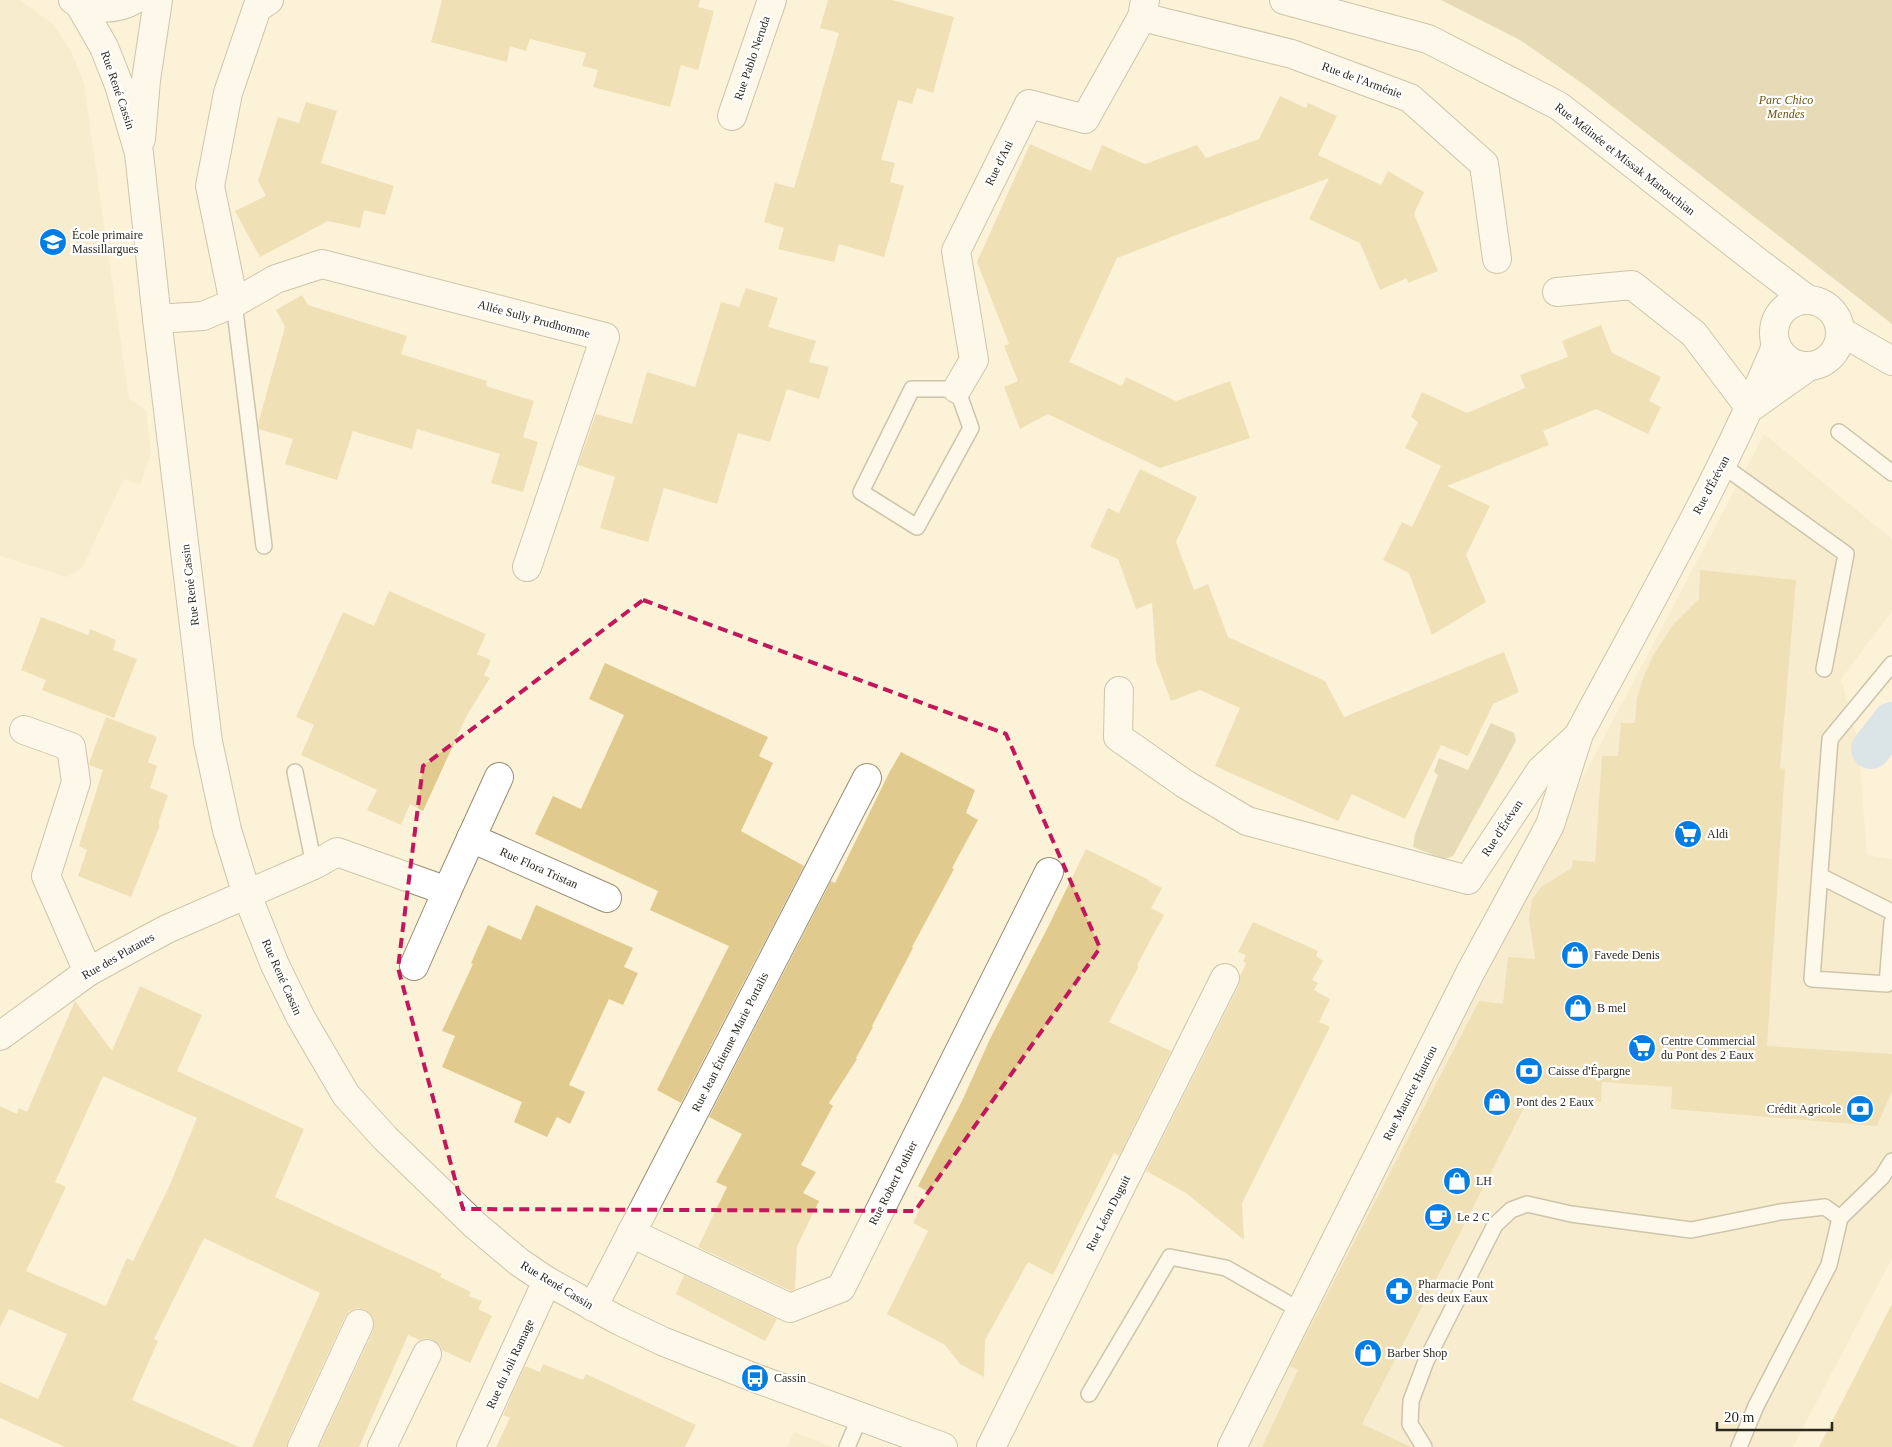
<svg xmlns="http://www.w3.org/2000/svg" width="1892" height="1447" viewBox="0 0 1892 1447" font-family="'Times New Roman',serif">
  <rect width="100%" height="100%" fill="#fcf2d7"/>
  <g fill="#f1e5c3">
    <path d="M0 0H20L53 24 72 53 84 84 129 399 146 410 151 453 140 485 124 479 82 568 67 577 0 556Z"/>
    <path d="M1764 434 1892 539V611L1841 679 1858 740 1867 855 1892 859V1258L1793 1447H1243L1524 889Z"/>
    <path d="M794 1432 833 1447H787Z"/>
  </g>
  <g fill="#cfbe91">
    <path d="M1441 0H1892V324L1586 86 1520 40Z"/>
    <path d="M1491 723 1514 733 1516 741 1453 856 1444 859 1413 847 1415 834 1438 775 1434 772 1439 758 1468 770Z"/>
  </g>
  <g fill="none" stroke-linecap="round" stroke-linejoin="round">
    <path stroke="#b4d5fc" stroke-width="40" d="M1871 749 1892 722"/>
  </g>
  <g fill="#e0ca8e" fill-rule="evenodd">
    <path d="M442 0H700L698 7 714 11 698 70 681 65 670 107 593 87 598 70 582 66 586 53 530 39 526 51 510 46 507 62 431 42Z"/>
    <path d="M828 0H892L954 17 933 93 917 88 912 104 898 100 881 160 895 163 890 182 904 186 884 257 839 244 834 262 778 249 784 228 764 222 775 183 794 188 807 144 839 33 820 28Z"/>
    <path d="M1280 96 1306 108 1308 103 1337 116 1318 155 1381 185 1388 171 1424 192 1414 214 1438 271 1408 283 1407 278 1380 290 1360 243 1309 219 1329 178 1179 234 1117 258 1069 362 1122 386 1126 377 1176 401 1230 381 1250 438 1160 468 1048 414 1020 429 1004 387 1018 381 1004 346 1009 344 977 262 1030 144 1091 171 1102 145 1145 164 1197 145 1206 158 1259 139Z"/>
    <path d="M306 102 337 111 321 163 394 186 385 215 364 210 360 228 328 221 260 257 235 211 266 196 258 181 278 117 299 123Z"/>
    <path d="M746 288 778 298 768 327 816 341 809 362 829 367 819 399 787 389 770 442 738 433 717 504 664 488 648 542 600 528 615 477 578 465 596 414 632 424 647 372 695 387 721 302 739 307Z"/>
    <path d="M302 295 308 305 407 336 401 354 487 381 486 386 534 401 523 437 538 442 523 492 491 483 500 454 417 429 412 449 353 431 337 480 285 464 293 439 259 429 258 424 285 327 276 310Z"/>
    <path d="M1601 325 1612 353 1661 377 1649 401 1661 407 1648 434 1596 409 1543 431 1549 445 1447 486 1490 506 1466 555 1486 602 1432 635 1409 573 1383 560 1402 522 1412 527 1441 466 1405 448 1418 422 1411 417 1422 392 1467 413 1525 388 1520 375 1568 357 1562 341Z"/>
    <path d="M1140 469 1197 497 1176 542 1194 590 1208 584 1228 637 1325 681 1344 717 1504 652 1519 692 1493 704 1468 756 1441 745 1405 819 1352 794 1338 821 1215 766 1240 708 1200 690 1171 701 1156 661 1152 603 1136 609 1118 559 1090 547 1108 508 1119 513Z"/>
    <path d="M1700 570 1796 580 1780 768 1785 769 1767 1046 1892 1054V1091L1877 1126 1671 1109 1672 1087 1602 1082 1601 1102 1530 1096 1362 1424 1411 1447H1262L1298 1370 1290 1366 1479 1001 1503 1004 1508 957 1535 959 1529 919 1532 900 1541 887 1572 868 1573 860 1595 862 1602 756H1618L1621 723H1635L1637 698 1644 676 1654 654 1673 625 1699 599Z"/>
    <path d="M389 591 486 634 477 654 491 660 484 675 490 678 467 715 423 811 410 804 401 825 367 810 377 790 301 755 314 725 296 717 343 612 374 626Z"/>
    <path d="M41 617 88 635 90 629 116 640 113 650 137 659 114 718 42 690 46 680 21 670Z"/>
    <path d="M605 663 768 737 759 756 773 763 741 831 804 866 681 1103 657 1090 729 946 650 910 658 891 535 834 553 796 581 809 624 715 589 699Z"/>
    <path d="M106 717 157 737 148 762 157 766 150 788 168 795 158 824 160 825 131 897 78 876 87 850 79 846 103 770 89 765V763Z"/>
    <path d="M901 752 975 790 966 813 978 820 952 868 954 869 912 947 913 948 872 1026 873 1027 856 1058 857 1059 829 1103 833 1106 801 1165 816 1172 803 1193 819 1201 797 1246 795 1289 791 1291 698 1247 727 1187 716 1182 742 1134 709 1117 831 881 835 883 837 879 889 773Z"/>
    <path d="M1086 849 1149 880 1148 881 1162 888 1151 908 1164 915 1137 965 1139 966 1109 1022 1171 1051 1119 1156 1114 1153 1053 1275 1028 1262 985 1340 984 1377 960 1364 945 1345 887 1314 928 1231 913 1223 928 1192 918 1186 962 1101 990 1039 1047 929Z"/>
    <path d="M536 905 633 948 624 967 638 973 623 1005 609 999 579 1064 569 1085 585 1092 570 1124 557 1117 547 1137 514 1122 522 1102 442 1067 455 1036 442 1031 473 964 471 963 488 925 521 940Z"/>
    <path d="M1253 922 1318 951 1316 956 1323 961 1312 980 1318 983 1314 990 1330 999 1319 1022 1330 1027 1242 1203 1244 1240 1186 1193 1146 1171 1239 985 1240 976 1246 963 1243 961 1246 955 1238 952Z"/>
    <path d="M140 986 202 1015 177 1071 304 1129 275 1197 442 1274 440 1277 471 1292 469 1296 482 1301 478 1309 492 1316 470 1363 442 1350 440 1345 433 1340 426 1338 420 1340 408 1335 359 1447H319L373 1331 374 1322 371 1315 365 1310 358 1308 350 1311 345 1317 288 1440 287 1447H252L320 1293 204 1238 154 1339 158 1341 132 1400 239 1447H65L0 1418V1382L38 1399 67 1334 9 1309 0 1327V1106L17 1114 19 1108 27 1112 75 1001 112 1051ZM103 1076 197 1118 169 1187 133 1261 127 1258 106 1306 26 1271 66 1187 55 1182Z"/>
    <path d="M684 1275 777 1319 765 1341 676 1294Z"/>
    <path d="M1892 1304V1447H1819Z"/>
    <path d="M543 1364 583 1380 586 1374 696 1425 685 1447H496L510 1418 503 1415 525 1366 540 1372Z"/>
  </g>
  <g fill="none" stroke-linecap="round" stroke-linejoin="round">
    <g stroke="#978d75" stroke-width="18">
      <g id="lane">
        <path d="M234 303 264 546"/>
        <path d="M912 389H957L971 428 917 527 861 492Z"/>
        <path d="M1839 432 1892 473"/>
        <path d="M1722 465 1846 554 1824 669"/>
        <path d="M1892 664 1830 739 1812 979 1887 984 1892 922"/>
        <path d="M295 772 314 865"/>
        <path d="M1820 876 1892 912"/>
        <path d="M1840 1218 1882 1177 1892 1161"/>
        <path d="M1089 1394 1170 1257 1226 1268 1301 1311"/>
        <path d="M847 1447 860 1417"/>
        <path d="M1424 1447 1410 1424 1411 1401 1426 1361 1495 1225 1511 1210 1527 1204 1571 1214 1691 1230 1780 1212 1825 1207 1840 1218 1829 1265 1756 1406 1739 1447"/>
      </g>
    </g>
    <g stroke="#978d75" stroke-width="30">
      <g id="street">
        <path d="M1145 0 1142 17 1292 54 1410 98 1484 164 1497 259"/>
        <path d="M1284 0 1428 39 1559 106 1759 263 1808 300"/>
        <path d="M732 116 772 0"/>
        <path d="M1557 292 1632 285 1694 334 1750 408"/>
        <circle cx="1807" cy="333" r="33"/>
        <path d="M234 303 210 186 228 93 257 8 269 0"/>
        <path d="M157 319 203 316 234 303 276 279 322 264 605 337 527 567"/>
        <path d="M1840 331 1892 361"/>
        <path d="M957 389 974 360 956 251 1029 104 1085 119 1142 17"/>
        <path d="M1750 408 1808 367"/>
        <path d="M1119 691 1118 737 1185 784 1247 821 1468 880 1541 770 1578 736C1646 608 1720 481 1776 346"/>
        <path d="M24 730 71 747 76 782 46 876 88 972"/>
        <path d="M471 838 607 898"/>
        <path d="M414 966 447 891"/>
        <path d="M0 1036 88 972 126 951 167 929 314 865 337 852 447 891 499 777"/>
        <path d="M631 1233 790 1308 841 1288 1049 872"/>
        <path d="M593 1307 867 778"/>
        <path d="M302 1447 359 1324"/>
        <path d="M382 1447 427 1354"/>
        <path d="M471 1447 547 1281"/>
        <path d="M991 1447 1225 978"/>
        <path d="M1232 1447 1470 973 1550 825 1578 737"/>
      </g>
    </g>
    <g stroke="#978d75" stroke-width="30">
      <g id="secondary">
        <path d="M73 0C91 11 117 10 134 0"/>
        <path d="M78 2 104 47 119 85 139 153 157 319 208 742 227 830 247 895 275 965 301 1018 346 1095 385 1138 475 1225 519 1262 547 1281 618 1320 662 1341 755 1378 943 1447"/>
        <path d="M141 139 146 80 158 0"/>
      </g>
    </g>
    <use href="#lane" stroke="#fff" stroke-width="15"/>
    <use href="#street" stroke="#fff" stroke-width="28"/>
    <use href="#secondary" stroke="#fff" stroke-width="28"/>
  </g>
  <path d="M0 0H1892V1447H0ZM643 600 1006 734 1100 948 915 1211 463 1209 398 968 423 766Z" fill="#fcf2d7" fill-opacity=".55" fill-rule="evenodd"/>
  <path fill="none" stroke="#c2185b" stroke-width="4" stroke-dasharray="10 6" stroke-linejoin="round" d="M643 600 1006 734 1100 948 915 1211 463 1209 398 968 423 766Z"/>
  <defs>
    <g id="school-disc" transform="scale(1.4375)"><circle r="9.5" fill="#037de4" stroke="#fff"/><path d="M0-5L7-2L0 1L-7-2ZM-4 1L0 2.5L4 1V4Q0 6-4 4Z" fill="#fff"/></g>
    <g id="supermarket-disc" transform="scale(1.4375)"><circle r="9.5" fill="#037de4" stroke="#fff"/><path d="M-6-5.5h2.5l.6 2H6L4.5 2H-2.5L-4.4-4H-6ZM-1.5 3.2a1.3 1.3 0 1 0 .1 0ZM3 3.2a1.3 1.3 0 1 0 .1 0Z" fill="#fff"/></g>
    <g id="shop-disc" transform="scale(1.4375)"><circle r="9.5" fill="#037de4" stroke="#fff"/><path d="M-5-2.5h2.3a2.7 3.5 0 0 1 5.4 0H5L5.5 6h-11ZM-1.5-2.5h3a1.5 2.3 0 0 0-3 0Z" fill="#fff"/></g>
    <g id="bank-disc" transform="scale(1.4375)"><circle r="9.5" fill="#037de4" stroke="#fff"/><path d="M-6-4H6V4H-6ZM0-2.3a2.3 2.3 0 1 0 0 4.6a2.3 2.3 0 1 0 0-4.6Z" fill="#fff"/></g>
    <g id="cafe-disc" transform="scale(1.4375)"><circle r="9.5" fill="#037de4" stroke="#fff"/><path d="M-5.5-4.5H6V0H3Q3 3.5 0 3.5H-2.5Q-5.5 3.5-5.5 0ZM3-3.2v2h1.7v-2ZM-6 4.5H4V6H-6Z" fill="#fff"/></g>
    <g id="pharmacy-disc" transform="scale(1.4375)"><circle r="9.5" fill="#037de4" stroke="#fff"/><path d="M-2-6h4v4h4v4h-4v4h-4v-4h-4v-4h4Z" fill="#fff"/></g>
    <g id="bus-disc" transform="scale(1.4375)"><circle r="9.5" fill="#037de4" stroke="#fff"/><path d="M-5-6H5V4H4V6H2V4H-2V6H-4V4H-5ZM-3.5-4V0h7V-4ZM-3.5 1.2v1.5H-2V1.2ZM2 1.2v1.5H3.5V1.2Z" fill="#fff"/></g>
  </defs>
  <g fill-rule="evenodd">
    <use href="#school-disc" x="53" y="242"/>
    <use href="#supermarket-disc" x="1688" y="834"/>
    <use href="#shop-disc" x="1575" y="955"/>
    <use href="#shop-disc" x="1578" y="1008"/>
    <use href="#supermarket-disc" x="1642" y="1048"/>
    <use href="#bank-disc" x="1529" y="1071"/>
    <use href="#shop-disc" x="1497" y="1102"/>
    <use href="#bank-disc" x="1860" y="1109"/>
    <use href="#shop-disc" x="1457" y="1181"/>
    <use href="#cafe-disc" x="1438" y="1217"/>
    <use href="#pharmacy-disc" x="1399" y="1291"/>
    <use href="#shop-disc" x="1368" y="1353"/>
    <use href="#bus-disc" x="755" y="1378"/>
  </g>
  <g text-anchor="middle" stroke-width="4.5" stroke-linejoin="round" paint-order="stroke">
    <g font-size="12" fill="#2c281e" stroke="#fff">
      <text transform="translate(752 58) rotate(-71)" y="4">Rue Pablo Neruda</text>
      <text transform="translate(1362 80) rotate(20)" y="4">Rue de l'Arménie</text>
      <text transform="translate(118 90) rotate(71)" y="4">Rue René Cassin</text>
      <text transform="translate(1625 159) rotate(38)" y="4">Rue Mélinée et Missak Manouchian</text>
      <text transform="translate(999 163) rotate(-64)" y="4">Rue d'Ani</text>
      <text transform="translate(534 319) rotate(15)" y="4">Allée Sully Prudhomme</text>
      <text transform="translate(1711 485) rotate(-62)" y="4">Rue d'Érévan</text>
      <text transform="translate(190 585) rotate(-97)" y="4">Rue René Cassin</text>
      <text transform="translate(1502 828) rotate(-57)" y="4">Rue d'Érévan</text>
      <text transform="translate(539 868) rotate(24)" y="4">Rue Flora Tristan</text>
      <text transform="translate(118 956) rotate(-30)" y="4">Rue des Platanes</text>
      <text transform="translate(282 977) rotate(66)" y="4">Rue René Cassin</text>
      <text transform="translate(730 1042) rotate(-63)" y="4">Rue Jean Étienne Marie Portalis</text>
      <text transform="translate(1410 1093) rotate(-63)" y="4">Rue Maurice Hauriou</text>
      <text transform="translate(893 1183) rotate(-63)" y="4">Rue Robert Pothier</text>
      <text transform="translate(1108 1213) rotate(-63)" y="4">Rue Léon Duguit</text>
      <text transform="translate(557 1285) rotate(31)" y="4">Rue René Cassin</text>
      <text transform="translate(510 1364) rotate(-65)" y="4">Rue du Joli Ramage</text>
    </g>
    <g font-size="12" font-style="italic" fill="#6b550c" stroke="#fff">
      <text x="1786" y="104">Parc Chico<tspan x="1786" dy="14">Mendes</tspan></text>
    </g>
    <g font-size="12" fill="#2c281e" stroke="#fff" text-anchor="start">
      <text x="72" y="239">École primaire<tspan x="72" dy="14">Massillargues</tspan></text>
      <text x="1707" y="838">Aldi</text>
      <text x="1594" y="959">Favede Denis</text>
      <text x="1597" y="1012">B mel</text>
      <text x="1661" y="1045">Centre Commercial<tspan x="1661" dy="14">du Pont des 2 Eaux</tspan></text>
      <text x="1548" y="1075">Caisse d'Épargne</text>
      <text x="1516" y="1106">Pont des 2 Eaux</text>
      <text x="1841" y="1113" text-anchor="end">Crédit Agricole</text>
      <text x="1476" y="1185">LH</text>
      <text x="1457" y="1221">Le 2 C</text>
      <text x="1418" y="1288">Pharmacie Pont<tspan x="1418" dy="14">des deux Eaux</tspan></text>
      <text x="1387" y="1357">Barber Shop</text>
      <text x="774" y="1382">Cassin</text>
    </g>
  </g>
  <path d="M1717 1422v8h115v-8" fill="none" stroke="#2c281e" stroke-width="2.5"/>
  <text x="1724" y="1422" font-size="15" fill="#2c281e" stroke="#ffffff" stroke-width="4" paint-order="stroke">20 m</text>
</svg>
